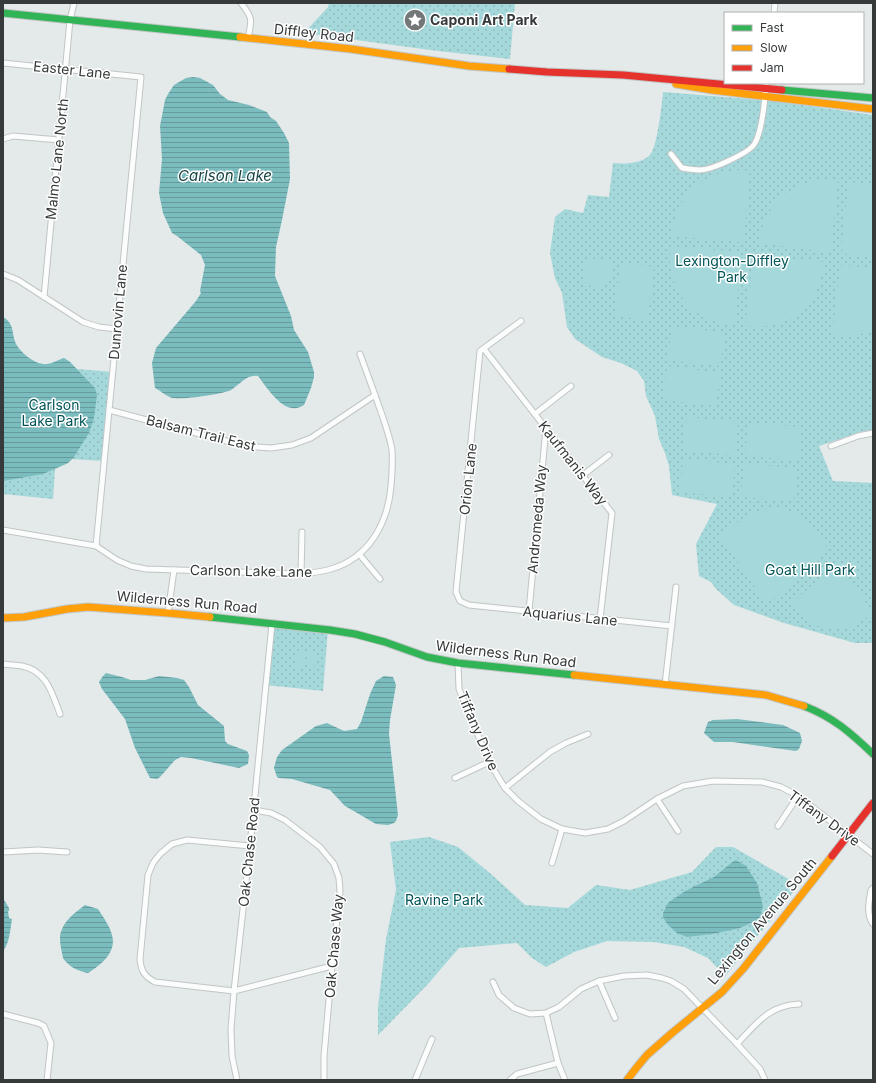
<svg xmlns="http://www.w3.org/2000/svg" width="876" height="1083" viewBox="0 0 876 1083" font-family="Inter,sans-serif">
  <defs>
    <pattern id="park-dots" width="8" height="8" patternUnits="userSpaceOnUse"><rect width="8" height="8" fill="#a5d8da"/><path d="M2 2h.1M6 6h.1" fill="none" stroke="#8fbabc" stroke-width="1.8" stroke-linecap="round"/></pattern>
    <pattern id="water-rules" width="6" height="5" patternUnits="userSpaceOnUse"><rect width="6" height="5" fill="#7bbcbe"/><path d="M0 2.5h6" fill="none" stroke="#669a9c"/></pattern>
  </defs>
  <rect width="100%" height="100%" fill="#e4e9e9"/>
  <g fill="url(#park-dots)">
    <path d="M329 3H515L510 59 438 51 304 33 328 7Z"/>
    <path d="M663 92 773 101 873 115V430L860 432 819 446 833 481 873 483V643H855L784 623 734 605 716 589 711 582 699 576 696 544 717 504 672 495 669 466 665 453 659 439 655 416 646 396 644 381 637 371 621 363 602 357 575 339 567 327 562 293 555 278 550 253 555 217 565 209 583 213 588 195 609 197 613 163C625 164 639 164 649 156 657 150 662 104 663 92Z"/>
    <path d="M3 317C15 324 11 333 16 344 21 353 33 363 43 364 50 365 58 360 64 358L70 362 77 369 113 372 104 461 72 459 68 463 55 469 53 499 3 494Z"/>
    <path d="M272 624 328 629 323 691 266 685Z"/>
    <path d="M429 837 458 847 491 874 525 905 568 908 596 885 630 890 692 872 716 847H733L799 885 725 976 708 958 684 947 654 942 607 941 574 952 546 967 532 958 517 943 459 948 427 985 378 1035V1007L386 939 396 890 390 842Z"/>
  </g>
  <g fill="#a5d8da">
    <path d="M740 170 750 171 744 239 739 242 671 236C676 195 700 173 740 170Z"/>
    <path d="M821 180 838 181 831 248 827 252 759 243C763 207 786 185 821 180Z"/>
    <path d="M849 182 860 183 873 187V257L845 254 841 249Z"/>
    <path d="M670 246 737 252 742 257 734 325C724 324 713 322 704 317 677 303 668 275 670 246Z"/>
    <path d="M756 255 824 262C820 306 789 331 745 326L753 258Z"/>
    <path d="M588 258 608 260C621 279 598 298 583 280L584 261Z"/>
    <path d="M620 263 654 267 648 320 615 316Z"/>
    <path d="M843 265 873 268V330C860 336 847 337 832 336L840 267Z"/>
    <path d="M672 326 725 333 720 366 668 360Z"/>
    <path d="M667 366 720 373 716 406 663 400Z"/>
    <path d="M686 417 738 422 736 455 683 451Z"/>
    <path d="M748 423 801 427 798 460 745 456Z"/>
    <path d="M683 459 735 464 732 497 680 492Z"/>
    <path d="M744 464 797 468 794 501 741 497Z"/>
    <path d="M774 508C784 508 796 514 804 519 810 524 822 540 827 547L787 587 772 600 764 599 757 590 720 536 747 515 752 512Z"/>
    <path d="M833 566 840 567 873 612C867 618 860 623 852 626 840 631 820 629 809 622 802 618 796 610 791 604Z"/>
    <path d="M298 650 306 651 304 669 296 668Z"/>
    <path d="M309 651 316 652 314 670 307 669Z"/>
  </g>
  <g fill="url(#water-rules)">
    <path d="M193 77 200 78 213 85 220 94 228 100 249 105 267 112 270 117 276 121 284 133 289 143 290 179 282 220 276 247 275 276 291 316 294 330 308 352 314 372V377L311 388 304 405C300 407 297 409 292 408 279 407 265 385 258 376 247 374 239 385 231 390 224 394 181 400 172 398 166 396 161 391 155 388L152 363 156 348 196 301 201 293 200 291 205 265 201 255 177 236 172 233 163 213 159 193 162 159 160 126 165 100 168 94 174 85 186 78Z"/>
    <path d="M3 317C15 324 11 333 16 344 21 353 33 363 43 364 50 365 58 360 64 358L70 362 95 388 97 395 94 418 89 433 74 457 68 463 43 474 3 481Z"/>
    <path d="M106 673 122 677 131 680H145L159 676 177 678 184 680 189 687 198 705 224 726 225 741 228 744 247 751 249 755 248 764 239 768 191 758 181 757 175 760 160 777 157 779 150 778 135 748 125 719 102 689 99 682 103 676Z"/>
    <path d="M384 676 393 677 396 685 390 720 389 734 398 815 396 821 394 823 388 825 376 824 345 806 330 790 292 779 279 778 277 777 274 768 277 757 282 750 316 726 327 723 344 731 357 729 361 722 370 694 376 681Z"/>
    <path d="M737 719 783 725 800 733 802 741 799 749 796 751 733 742H714L705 734 704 733 708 722 713 720Z"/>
    <path d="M736 860 746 866 757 883 763 906 760 917 755 921 740 928 712 934 687 937 677 933 668 925 663 917V913L668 903 685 891 714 877 731 863Z"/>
    <path d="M3 898 9 908V911H8L9 918 12 919C10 930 10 942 3 951Z"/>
    <path d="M85 905 98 909C103 917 110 926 112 935 117 952 101 965 88 973 78 971 69 967 63 958 62 952 60 946 60 939 60 924 73 914 85 905Z"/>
  </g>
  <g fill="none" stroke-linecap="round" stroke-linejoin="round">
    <g stroke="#c1c5c5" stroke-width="7">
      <g id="street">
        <path d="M241 3C253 18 252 20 248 38"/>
        <path d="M774 13 775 3"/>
        <path d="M3 63 141 77 96 546"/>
        <path d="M3 139 13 136 59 140"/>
        <path d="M671 154 682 168C688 169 694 170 700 170 711 170 750 153 755 143 762 130 765 99 766 83"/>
        <path d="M3 274 18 280 83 322 99 327 117 329"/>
        <path d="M44 297 70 20 74 3"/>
        <path d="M521 321 480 351 456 592 460 601 469 605 672 626"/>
        <path d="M484 349 612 513 600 619"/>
        <path d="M109 410 245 446 271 448 292 445 311 438 375 395"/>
        <path d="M535 414 571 386"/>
        <path d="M831 446 858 436 873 433"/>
        <path d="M583 475 609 455"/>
        <path d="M3 530 96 546 117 560 131 566 146 569 301 574C311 573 321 572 331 569 369 558 388 523 391 486 392 474 393 462 392 450 390 437 385 424 381 412 374 392 367 373 360 354"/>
        <path d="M359 554 380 579"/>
        <path d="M301 574 302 532"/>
        <path d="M529 611 546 428"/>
        <path d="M168 613 174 570"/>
        <path d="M458 663 459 689 489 762 505 788 518 801 541 819 562 829 585 833 608 829 624 821 657 799 683 786 713 781 762 782 781 787 798 796 873 854"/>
        <path d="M3 664C9 665 16 665 22 666 47 671 52 693 60 714"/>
        <path d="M665 685 676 587"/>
        <path d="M455 778 489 762"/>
        <path d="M505 788 550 752 566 743 588 734"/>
        <path d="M657 799 678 831"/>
        <path d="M254 810 271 813 285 820 320 847 334 864 339 878 340 891 332 966 324 1056V1080"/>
        <path d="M778 826 798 796"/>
        <path d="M250 846 187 840 172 844 160 854 153 863 148 875 140 959C141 971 144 976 155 982L234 991 332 966"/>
        <path d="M3 852 38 850 67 852"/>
        <path d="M552 863 562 829"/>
        <path d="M873 888 871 890C869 902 866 913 873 924"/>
        <path d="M599 981 615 1018"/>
        <path d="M493 982 499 995 514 1008 530 1014 546 1013 559 1007 581 989 599 981 624 976 647 975 662 978 671 981 684 989 737 1044 760 1069 765 1080"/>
        <path d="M546 1013 558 1063 565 1080"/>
        <path d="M3 1014 38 1023 44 1026 51 1043 47 1080"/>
        <path d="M737 1044C756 1024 769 1005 799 1004"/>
        <path d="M237 1080 232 1056 231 1029 234 991 250 846 272 624"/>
        <path d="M415 1080 432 1039"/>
        <path d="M510 1080 517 1074 558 1063"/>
      </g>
    </g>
    <g stroke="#c1c5c5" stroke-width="9">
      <g id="fast">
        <path d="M3 13 240 37"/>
        <path d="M782 90 873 98"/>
        <path d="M210 617 330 630 355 634 385 642 427 657 458 663 574 675"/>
        <path d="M804 706C833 717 851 733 873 754"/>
      </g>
    </g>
    <g stroke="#c1c5c5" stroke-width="9">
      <g id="slow">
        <path d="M240 37 351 49 469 66 509 69"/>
        <path d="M676 84 712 90 873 109"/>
        <path d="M3 618 24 617 67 609 88 607 168 613 210 617"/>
        <path d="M574 675 766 695 804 706"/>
        <path d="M627 1080 637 1067 647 1055 672 1033 722 992 743 969 832 856"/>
      </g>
    </g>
    <g stroke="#c1c5c5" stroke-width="9">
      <g id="jam">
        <path d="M509 69 547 72 623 75 782 90"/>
        <path d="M832 856 873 803"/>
      </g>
    </g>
    <use href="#street" stroke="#fbfcfc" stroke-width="5"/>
    <use href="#fast" stroke="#30b455" stroke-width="7"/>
    <use href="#slow" stroke="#ff9f0a" stroke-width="7"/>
    <use href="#jam" stroke="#e5322d" stroke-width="7"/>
  </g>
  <defs>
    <g id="sight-disc" transform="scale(1.15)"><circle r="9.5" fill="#737778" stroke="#fff"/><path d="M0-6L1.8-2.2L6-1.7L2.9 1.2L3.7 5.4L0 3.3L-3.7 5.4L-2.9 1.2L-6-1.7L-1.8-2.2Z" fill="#fff"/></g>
  </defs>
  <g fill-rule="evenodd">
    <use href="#sight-disc" x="415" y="20"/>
  </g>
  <g text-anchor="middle" stroke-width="3" stroke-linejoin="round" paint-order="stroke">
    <g font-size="14" font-weight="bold" fill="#363a3b" stroke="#fff" text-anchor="start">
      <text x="430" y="25">Caponi Art Park</text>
    </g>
    <g font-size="14" fill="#363a3b" stroke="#fff">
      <text transform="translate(314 33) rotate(6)" y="5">Diffley Road</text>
      <text transform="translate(72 70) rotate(6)" y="5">Easter Lane</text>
      <text transform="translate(57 159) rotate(-84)" y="5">Malmo Lane North</text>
      <text transform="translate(118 312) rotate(-85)" y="5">Dunrovin Lane</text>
      <text transform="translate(201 433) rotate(14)" y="5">Balsam Trail East</text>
      <text transform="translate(573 463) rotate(52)" y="5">Kaufmanis Way</text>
      <text transform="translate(468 479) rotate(-84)" y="5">Orion Lane</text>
      <text transform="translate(537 519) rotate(-85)" y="5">Andromeda Way</text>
      <text transform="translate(251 571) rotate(1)" y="5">Carlson Lake Lane</text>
      <text transform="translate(187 602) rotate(5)" y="5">Wilderness Run Road</text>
      <text transform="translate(570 616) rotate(6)" y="5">Aquarius Lane</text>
      <text transform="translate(506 654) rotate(7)" y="5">Wilderness Run Road</text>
      <text transform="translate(478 731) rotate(67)" y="5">Tiffany Drive</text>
      <text transform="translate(824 818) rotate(36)" y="5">Tiffany Drive</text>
      <text transform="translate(249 852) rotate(-84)" y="5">Oak Chase Road</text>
      <text transform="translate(762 921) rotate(-50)" y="5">Lexington Avenue South</text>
      <text transform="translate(334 946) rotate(-85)" y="5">Oak Chase Way</text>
    </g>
    <g font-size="14" fill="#005457" stroke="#fff">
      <text x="732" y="266">Lexington-Diffley<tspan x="732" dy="16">Park</tspan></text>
      <text x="54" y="410">Carlson<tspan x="54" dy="16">Lake Park</tspan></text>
      <text x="810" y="575">Goat Hill Park</text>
      <text x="444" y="905">Ravine Park</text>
    </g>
    <g font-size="15" font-style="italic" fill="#184344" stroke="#fff">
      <text x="225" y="181">Carlson Lake</text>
    </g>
  </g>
  <rect width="876" height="1083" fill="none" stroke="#363a3b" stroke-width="8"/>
  <rect x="724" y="12" width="140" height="72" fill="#ffffff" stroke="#afb0b1"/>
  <rect x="732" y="25" width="20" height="6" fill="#30b455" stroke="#afb0b1"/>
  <text x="760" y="32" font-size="12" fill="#363a3b">Fast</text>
  <rect x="732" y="45" width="20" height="6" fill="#ff9f0a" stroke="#afb0b1"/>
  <text x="760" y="52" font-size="12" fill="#363a3b">Slow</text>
  <rect x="732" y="65" width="20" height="6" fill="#e5322d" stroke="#afb0b1"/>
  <text x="760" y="72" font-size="12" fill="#363a3b">Jam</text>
</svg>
